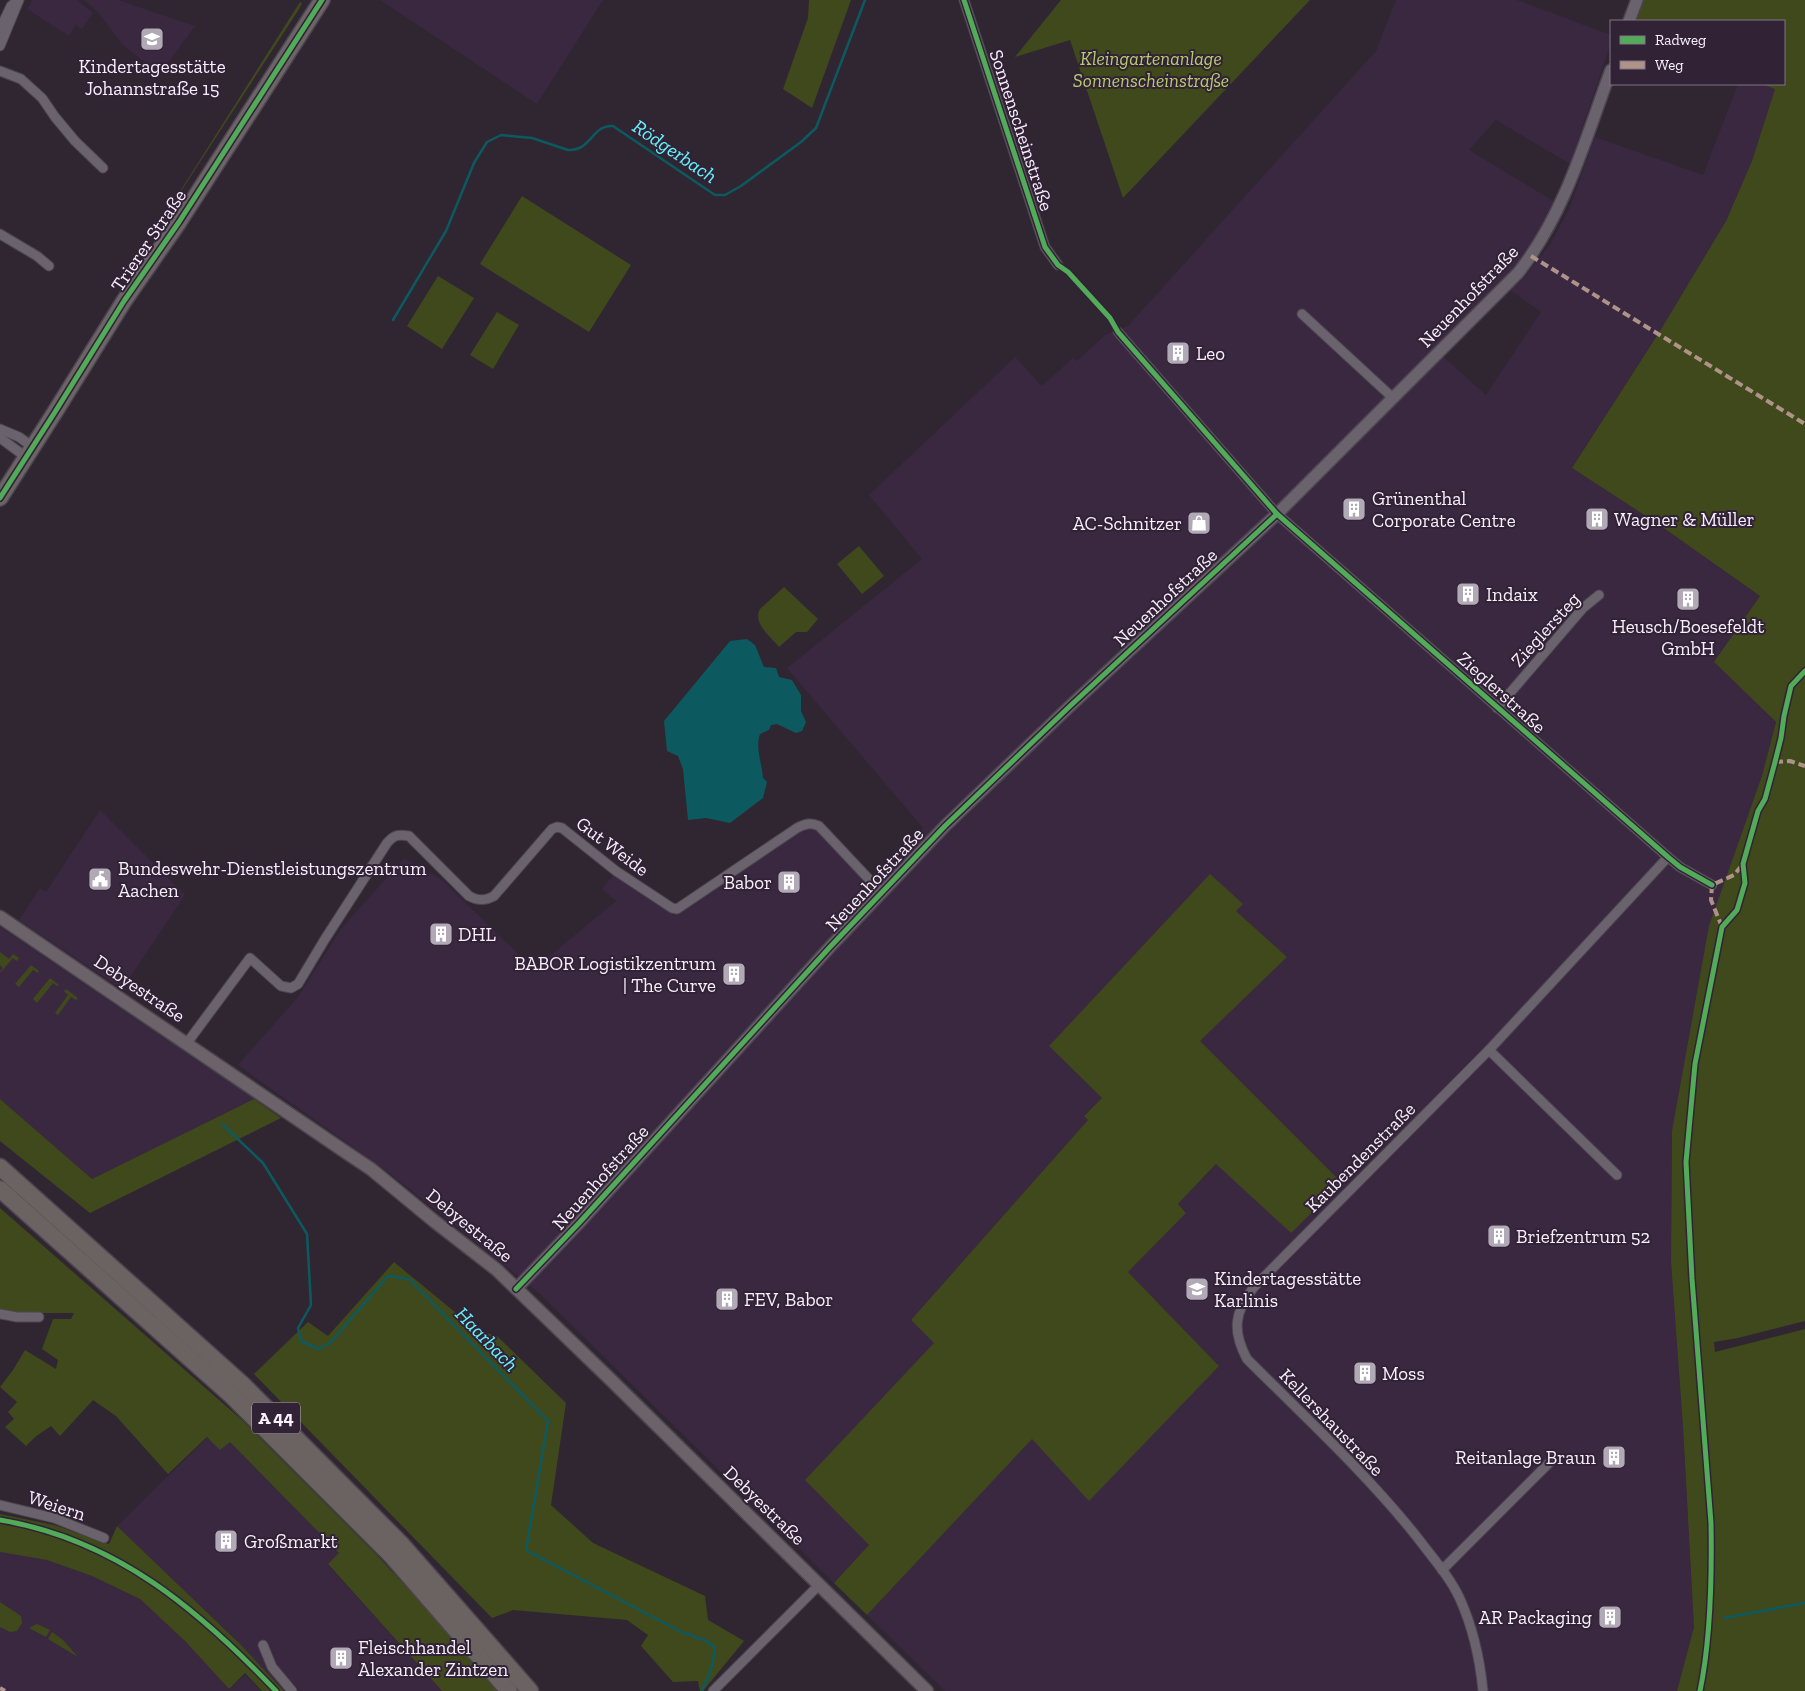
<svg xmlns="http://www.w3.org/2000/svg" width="1805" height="1691" viewBox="0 0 1805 1691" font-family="'Zilla Slab',serif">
  <rect width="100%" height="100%" fill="#2f2632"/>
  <g fill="#392840">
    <path d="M33 0H77L93 13 82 29 76 25 69 36 27 9Z"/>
    <path d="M84 0H118L195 26 163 70 160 69 158 73 122 44 98 12Z"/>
    <path d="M380 0H603L537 104Z"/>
    <path d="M1396 0H1517L1611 35V43L1570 164 1496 120 1469 150 1555 202 1539 235 1525 257 1503 283 1434 348 1486 395 1541 312 1510 290 1524 278 1551 243 1569 209 1595 137 1703 175 1738 84H1761L1775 89 1752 161 1726 221 1660 331 1572 468 1658 524 1760 596 1714 662 1776 722 1672 1131 1671 1262 1683 1427 1694 1627 1677 1691H945L867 1615 1032 1439 1219 1366 1128 1272 1186 1213 1178 1204 1217 1164 1291 1233 1200 1041 1287 957 1236 911 1242 904 1210 875 1049 1046 1102 1098 1084 1115 1088 1120 911 1320 935 1343 806 1480 869 1545 834 1583 540 1294 392 1175 238 1065 298 997 341 929 404 858 441 879 534 969 616 901 602 889 614 874 678 914 817 820 874 880 923 828 787 668 922 559 869 495 1015 357 1042 386 1073 358 1077 361 1105 335 1128 326 1376 51Z"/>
    <path d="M100 810 185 895 122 989 19 920 40 888 46 892Z"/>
    <path d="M0 927 254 1099 92 1179 0 1099Z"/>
    <path d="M208 1437 230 1442 339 1553 328 1565 442 1691H284L241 1645 117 1526Z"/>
    <path d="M0 1552 47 1560 92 1576 140 1599 186 1642 229 1689 245 1675 261 1691H0Z"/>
  </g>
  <g fill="#40491c">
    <path d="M809 0H851L812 108 783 89 808 18Z"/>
    <path d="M1061 0H1310L1123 198 1070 40 1015 57Z"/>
    <path d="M1644 0H1805V1321L1738 1338 1714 1342 1715 1352 1805 1329V1691H1677L1694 1627 1683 1427 1671 1262 1672 1131 1709 926 1762 776 1776 722 1714 662 1760 596 1658 524 1572 468 1660 331 1726 221 1752 161 1775 89 1761 84H1784V21H1636Z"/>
    <path d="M300 2 302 3 299 9 139 256Z"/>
    <path d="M522 196 631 265 589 332 480 264Z"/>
    <path d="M438 276 474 298 442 349 407 326Z"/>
    <path d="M497 312 519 325 493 369 470 355Z"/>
    <path d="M859 546 884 576 862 594 837 564Z"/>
    <path d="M784 587 818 619 807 632H796L779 647C771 637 752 623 760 609Z"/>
    <path d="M1210 874 1243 904 1236 911 1287 957 1200 1041 1342 1183 1291 1233 1216 1164 1178 1204 1186 1213 1128 1272 1219 1366 1089 1501 1032 1439 867 1615 834 1583 869 1545 805 1480 934 1343 911 1320 1088 1120 1084 1116 1102 1098 1049 1046Z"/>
    <path d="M0 952 9 959 13 954 19 958 17 961 13 958 1 972 0 971 3 968 0 965Z"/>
    <path d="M31 965 39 971 38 973 33 970 19 987 15 984Z"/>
    <path d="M50 978 59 985 57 986 53 983 37 1003 33 999Z"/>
    <path d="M66 989 78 998 76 1000 71 997 58 1015 55 1013 68 995 64 991Z"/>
    <path d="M0 1099 92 1179 254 1099 281 1118 90 1213 0 1141Z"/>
    <path d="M0 1208 242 1420 376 1554 467 1653 499 1691H442L328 1564 339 1553 230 1442 220 1450 207 1437 168 1474 116 1416 93 1400 60 1436 51 1426 35 1437 26 1446 5 1427 14 1419 8 1412 17 1402 0 1387 13 1370 25 1350 56 1369 58 1360 42 1349 53 1319H71L74 1313H11L0 1311Z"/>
    <path d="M394 1262 478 1331 497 1336 566 1403 551 1505 593 1543 705 1596 708 1620 744 1641 703 1691H700L698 1681 673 1682 641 1646 648 1635 627 1620 513 1610 492 1618 254 1374 308 1322 328 1336Z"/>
    <path d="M0 1514 54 1525 109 1544 117 1526 241 1645 284 1691H262L245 1673 229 1689 186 1642 140 1599 92 1576 47 1560 0 1552Z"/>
    <path d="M0 1602 21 1616 22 1623 17 1631 10 1632 0 1627Z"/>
    <path d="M37 1624 50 1630 46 1637 29 1628Z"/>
    <path d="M52 1632 63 1640 78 1657 48 1639Z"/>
  </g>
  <path fill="#0c5a60" d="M747 639 755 645 764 667 776 668 779 677 792 680 801 695V711L806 722 802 731 796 733 777 724 771 725 769 730 760 734C755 748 762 763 763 778L767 782 763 798 730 823 706 818 688 820 683 769 678 756 667 751 664 721 730 641Z"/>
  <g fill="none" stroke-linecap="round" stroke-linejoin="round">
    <g stroke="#0c5a60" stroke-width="2.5">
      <path d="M393 320 446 231 474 163 487 142 501 135 532 138 568 150C592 151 591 125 613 126L715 195H725L741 186 801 142 816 128 865 0"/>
      <path d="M222 1124 263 1163 307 1234 311 1305 298 1328 301 1341 318 1349 330 1343 388 1276 409 1279 548 1421 526 1550 685 1634H691L698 1639H705L709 1644 714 1646C716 1652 710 1674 707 1680 705 1684 703 1686 702 1691"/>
      <path d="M1724 1618 1805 1603"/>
    </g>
    <g stroke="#4c454f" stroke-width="11">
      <g id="minor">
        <path d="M964 0 1045 247 1058 265"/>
        <path d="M0 29 11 6 18 0"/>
        <path d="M0 46 19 0"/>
        <path d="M0 71 21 79 42 98 55 117 75 141 103 168"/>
        <path d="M0 234 37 256 49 266"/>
        <path d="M1302 314 1393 398"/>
        <path d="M1118 332 1277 514 1668 857 1680 867 1712 885"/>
        <path d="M0 429 19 437 33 447"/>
        <path d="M0 438 26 457"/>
        <path d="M1497 708 1583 608 1599 595"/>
        <path d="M187 1043 250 958 281 986 291 988 298 984 325 939 387 843C394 835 398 834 409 836L469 896C478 901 485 901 494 896L552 829 557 827 562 828 616 871 672 908 677 909 797 828C805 824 810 822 819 826L881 892"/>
        <path d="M1489 1050 1617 1175"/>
        <path d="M0 1314 17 1317H39"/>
        <path d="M0 1505 54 1518 104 1538"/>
        <path d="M1442 1570 1554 1458"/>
        <path d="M263 1645 272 1667 292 1691"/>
        <path d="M713 1691 820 1584"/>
        <path d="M1483 1691C1480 1660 1473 1628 1460 1599 1450 1577 1432 1557 1417 1537 1366 1473 1305 1417 1247 1359 1232 1331 1234 1312 1254 1287L1489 1050 1668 857"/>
      </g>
    </g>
    <g stroke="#4c454f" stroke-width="14">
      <g id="tertiary">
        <path d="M1629 21 1637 0"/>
        <path d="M516 1289 579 1223 830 947 945 826 1069 707 1277 514 1518 273C1565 214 1585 140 1611 70"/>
      </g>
    </g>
    <g stroke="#4c454f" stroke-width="15">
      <path id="secondary" d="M0 917 347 1153 371 1169 434 1221 497 1270 611 1380 927 1691"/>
    </g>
    <g stroke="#4c454f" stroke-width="18">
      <path id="primary" d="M0 498 55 412 124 301 179 222 322 0"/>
    </g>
    <g stroke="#4c454f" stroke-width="19">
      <g id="motorway">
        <path d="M0 1167 242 1384 402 1545 530 1691"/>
        <path d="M0 1189 232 1396 391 1555 509 1691"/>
      </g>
    </g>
    <use href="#minor" stroke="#6a626c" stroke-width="9"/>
    <use href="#tertiary" stroke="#6a626c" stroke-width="11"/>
    <use href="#secondary" stroke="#6b6369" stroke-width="12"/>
    <use href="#primary" stroke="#6d6468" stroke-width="15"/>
    <use href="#motorway" stroke="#6b6262" stroke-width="16"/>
    <g stroke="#af9288" stroke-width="4" stroke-dasharray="8 4" stroke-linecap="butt">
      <path d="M1531 256 1805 424"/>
      <path d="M1775 762 1790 761 1805 766"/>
      <path d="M1722 927 1711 900 1712 885 1734 875 1743 864"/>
      <path d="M0 1688 5 1691"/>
    </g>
    <g stroke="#312236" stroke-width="8">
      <g id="cycleway">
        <path d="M964 0 1045 247 1058 265 1068 272 1110 318 1118 332 1277 514 1668 857 1680 867 1712 885"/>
        <path d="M0 498 55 412 124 301 179 222 322 0"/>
        <path d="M516 1289 579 1223 830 947 945 826 1069 707 1277 514"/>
        <path d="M0 1520C115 1539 198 1609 276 1691"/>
        <path d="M1700 1691C1711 1638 1712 1577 1711 1523L1692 1279 1686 1162 1695 1064 1722 927 1737 910 1745 883 1743 864 1758 811 1765 799 1775 762 1781 738 1784 716 1791 686 1805 671"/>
      </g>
    </g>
    <use href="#cycleway" stroke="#51ab58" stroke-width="5"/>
  </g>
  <defs>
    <g id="school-square" transform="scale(1.25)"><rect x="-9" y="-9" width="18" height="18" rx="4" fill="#b2a9b6" stroke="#312236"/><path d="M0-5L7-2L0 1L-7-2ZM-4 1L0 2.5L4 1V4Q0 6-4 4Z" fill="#fff"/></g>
    <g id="building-square" transform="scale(1.25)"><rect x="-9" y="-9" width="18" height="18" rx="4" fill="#b2a9b6" stroke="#312236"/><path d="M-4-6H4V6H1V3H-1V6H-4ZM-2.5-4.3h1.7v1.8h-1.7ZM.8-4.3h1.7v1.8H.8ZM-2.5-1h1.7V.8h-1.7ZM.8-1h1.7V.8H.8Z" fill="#fff"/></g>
    <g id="shop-square" transform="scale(1.25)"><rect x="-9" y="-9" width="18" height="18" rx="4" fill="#b2a9b6" stroke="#312236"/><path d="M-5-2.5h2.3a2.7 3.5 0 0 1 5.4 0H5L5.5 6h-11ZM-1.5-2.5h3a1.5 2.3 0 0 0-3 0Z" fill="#fff"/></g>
    <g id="civic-square" transform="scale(1.25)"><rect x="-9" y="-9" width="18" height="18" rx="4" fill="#b2a9b6" stroke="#312236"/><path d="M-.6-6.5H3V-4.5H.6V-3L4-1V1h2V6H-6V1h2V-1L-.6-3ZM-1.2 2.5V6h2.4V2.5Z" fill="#fff"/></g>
  </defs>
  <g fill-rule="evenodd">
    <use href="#school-square" x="152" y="39"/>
    <use href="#building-square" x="1178" y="353"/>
    <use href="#building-square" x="1354" y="509"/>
    <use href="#building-square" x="1597" y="519"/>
    <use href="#shop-square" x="1199" y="523"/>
    <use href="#building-square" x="1468" y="594"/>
    <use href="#building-square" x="1688" y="599"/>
    <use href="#civic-square" x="100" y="879"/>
    <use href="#building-square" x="789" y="882"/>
    <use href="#building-square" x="441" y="934"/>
    <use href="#building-square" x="734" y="974"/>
    <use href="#building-square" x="1499" y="1236"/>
    <use href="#school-square" x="1197" y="1289"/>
    <use href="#building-square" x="727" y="1299"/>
    <use href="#building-square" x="1365" y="1373"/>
    <use href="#building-square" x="1614" y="1457"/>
    <use href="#building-square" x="226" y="1541"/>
    <use href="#building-square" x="1610" y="1617"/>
    <use href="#building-square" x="341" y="1658"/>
  </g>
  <g text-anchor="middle" stroke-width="4" stroke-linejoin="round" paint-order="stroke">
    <rect fill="#312236" stroke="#bdb2c1" stroke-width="1" x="252" y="1402.5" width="48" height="31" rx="4"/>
    <g font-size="18" font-weight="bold" fill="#f9effd">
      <text x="276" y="1424">A 44</text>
    </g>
    <g font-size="19" font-style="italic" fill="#b8cc6e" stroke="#312236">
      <text x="1151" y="65">Kleingartenanlage<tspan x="1151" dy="22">Sonnenscheinstraße</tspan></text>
    </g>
    <g font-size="19" fill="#f9effd" stroke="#312236" text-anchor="start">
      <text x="152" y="73" text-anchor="middle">Kindertagesstätte<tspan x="152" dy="22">Johannstraße 15</tspan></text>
      <text x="1196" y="360">Leo</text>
      <text x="1372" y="505">Grünenthal<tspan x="1372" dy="22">Corporate Centre</tspan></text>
      <text x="1614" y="526">Wagner &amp; Müller</text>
      <text x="1182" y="530" text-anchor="end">AC-Schnitzer</text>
      <text x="1486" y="601">Indaix</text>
      <text x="1688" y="633" text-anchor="middle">Heusch/Boesefeldt<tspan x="1688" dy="22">GmbH</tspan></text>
      <text x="118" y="875">Bundeswehr-Dienstleistungszentrum<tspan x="118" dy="22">Aachen</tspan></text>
      <text x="772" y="889" text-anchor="end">Babor</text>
      <text x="458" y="941">DHL</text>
      <text x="716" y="970" text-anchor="end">BABOR Logistikzentrum<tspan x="716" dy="22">| The Curve</tspan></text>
      <text x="1516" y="1243">Briefzentrum 52</text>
      <text x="1214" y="1285">Kindertagesstätte<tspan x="1214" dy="22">Karlinis</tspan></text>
      <text x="744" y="1306">FEV, Babor</text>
      <text x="1382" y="1380">Moss</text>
      <text x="1596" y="1464" text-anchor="end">Reitanlage Braun</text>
      <text x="244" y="1548">Großmarkt</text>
      <text x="1592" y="1624" text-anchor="end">AR Packaging</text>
      <text x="358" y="1654">Fleischhandel<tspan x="358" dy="22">Alexander Zintzen</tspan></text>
    </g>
    <g font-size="19" fill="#f9effd" stroke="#312236">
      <text transform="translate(1022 130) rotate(72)" y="7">Sonnenscheinstraße</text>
      <text transform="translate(148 240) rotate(-56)" y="7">Trierer Straße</text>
      <text transform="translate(1468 296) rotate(-46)" y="7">Neuenhofstraße</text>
      <text transform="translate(1165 597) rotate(-43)" y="7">Neuenhofstraße</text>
      <text transform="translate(1545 629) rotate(-48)" y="7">Zieglersteg</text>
      <text transform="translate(1502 692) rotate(42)" y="7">Zieglerstraße</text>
      <text transform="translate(613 846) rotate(37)" y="7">Gut Weide</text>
      <text transform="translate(874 879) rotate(-47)" y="7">Neuenhofstraße</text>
      <text transform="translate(140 988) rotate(34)" y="7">Debyestraße</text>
      <text transform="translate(1360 1157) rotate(-45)" y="7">Kaubendenstraße</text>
      <text transform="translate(600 1177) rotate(-48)" y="7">Neuenhofstraße</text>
      <text transform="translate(470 1225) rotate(39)" y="7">Debyestraße</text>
      <text transform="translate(1332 1422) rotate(46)" y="7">Kellershaustraße</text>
      <text transform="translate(57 1505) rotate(18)" y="7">Weiern</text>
      <text transform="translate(765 1505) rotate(44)" y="7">Debyestraße</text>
    </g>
    <g font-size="20" font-style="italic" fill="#65f3fc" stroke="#312236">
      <text transform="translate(675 151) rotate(34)" y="7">Rödgerbach</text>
      <text transform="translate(487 1339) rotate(46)" y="7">Haarbach</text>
    </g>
  </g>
  <rect x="1610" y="20" width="175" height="65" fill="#312236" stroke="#817486"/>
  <rect x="1620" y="36" width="25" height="8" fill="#51ab58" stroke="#817486"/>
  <text x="1655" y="45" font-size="15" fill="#f9effd">Radweg</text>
  <rect x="1620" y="61" width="25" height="8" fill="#af9288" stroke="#817486"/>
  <text x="1655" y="70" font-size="15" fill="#f9effd">Weg</text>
</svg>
